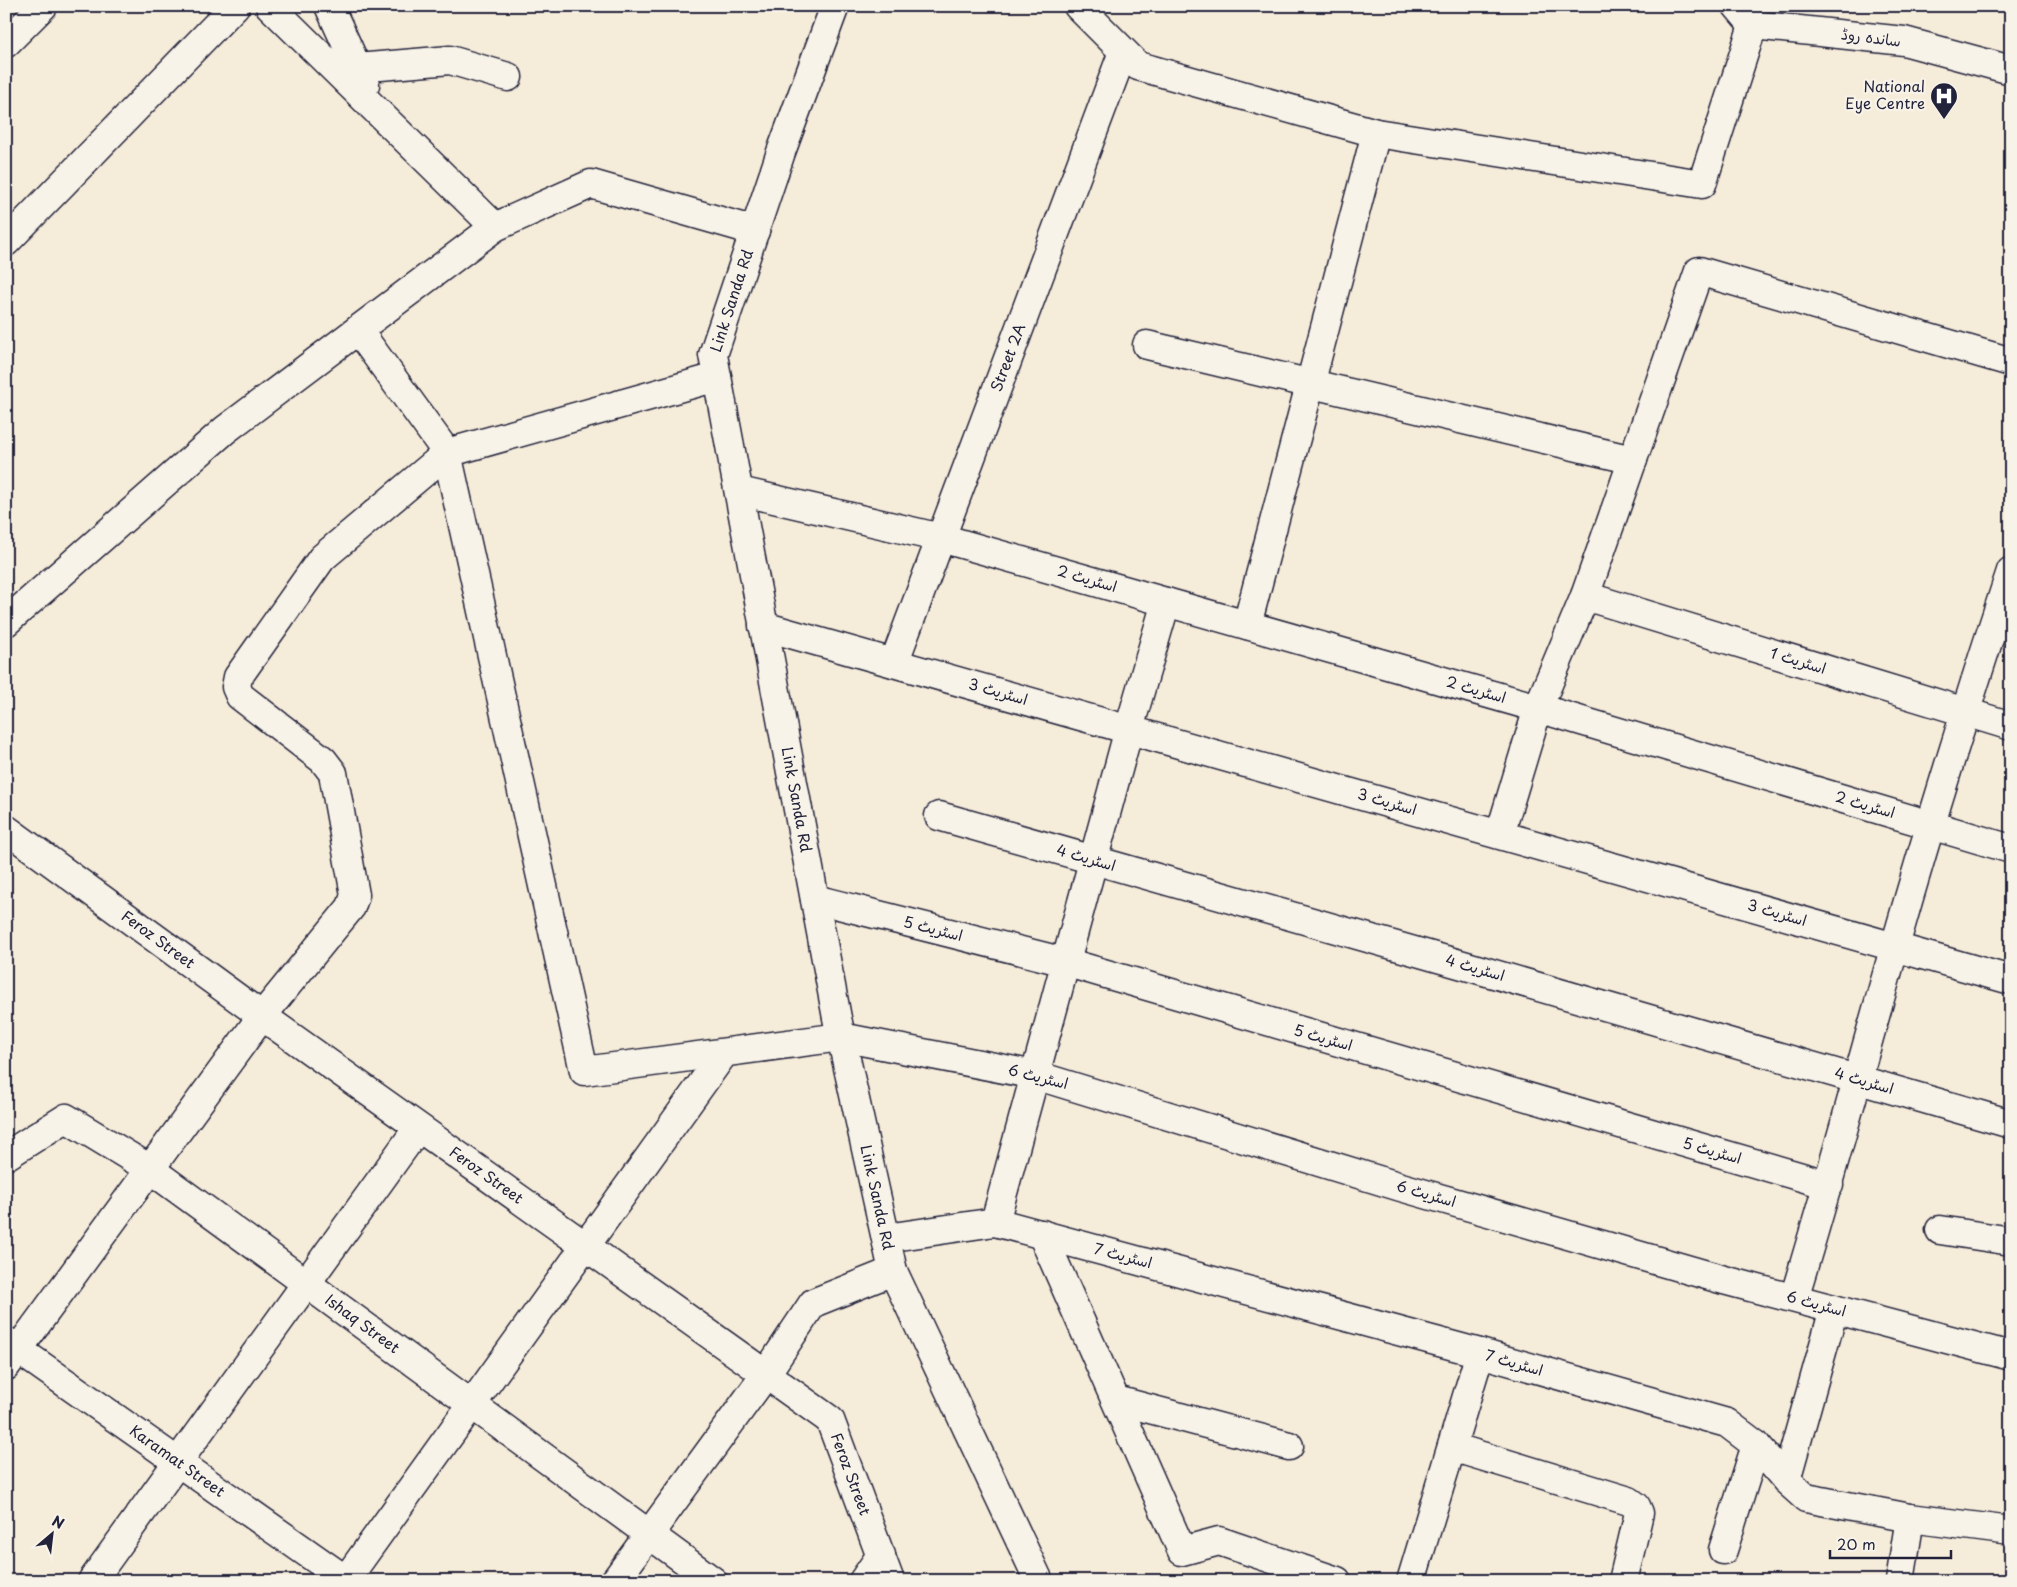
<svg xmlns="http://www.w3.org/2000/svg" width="2017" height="1587" viewBox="0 0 2017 1587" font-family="'Playpen Sans','Playpen Sans Arabic',sans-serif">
  <rect width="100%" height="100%" fill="#f6ecda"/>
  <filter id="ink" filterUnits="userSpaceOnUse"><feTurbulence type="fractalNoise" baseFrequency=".02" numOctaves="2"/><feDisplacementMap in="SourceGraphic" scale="10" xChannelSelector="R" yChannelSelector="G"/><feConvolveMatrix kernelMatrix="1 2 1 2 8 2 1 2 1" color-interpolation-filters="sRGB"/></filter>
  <g filter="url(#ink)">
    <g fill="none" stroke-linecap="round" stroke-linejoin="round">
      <g stroke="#22223b" stroke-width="31">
        <g id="minor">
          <path d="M270 6 495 227"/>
          <path d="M329 6 365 85"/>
          <path id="s1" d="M835 6 781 152 713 355 837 1018 893 1271 1039 1581"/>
          <path d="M1078 6 1138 66 1376 133 1702 184 1753 25"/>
          <path d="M6 43 43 6"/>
          <path d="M357 68 450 60 508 77"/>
          <path d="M6 242 235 6"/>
          <path d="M1147 345 1633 460"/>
          <path d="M717 377 447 453 584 1071 841 1037 1035 1075 1401 1187 1724 1280 2011 1356"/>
          <path d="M739 491 941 538 1538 708 2011 849"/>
          <path d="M1585 596 2011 726"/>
          <path d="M6 622 225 430 359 329 495 227 591 184 755 231"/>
          <path d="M1247 625 1376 133"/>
          <path d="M763 626 2011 980"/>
          <path id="s2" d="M894 663 1123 52"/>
          <path d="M939 816 1463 965 2011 1124"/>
          <path id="s3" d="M6 829 262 1016 830 1420 890 1581"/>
          <path d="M1500 834 1538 708 1585 596 1699 271 2011 362"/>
          <path d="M815 899 1065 962 1829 1185"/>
          <path id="s4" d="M6 1156 66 1118 150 1169 713 1581"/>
          <path d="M995 1222 1480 1353 1727 1423 1756 1445 1786 1480 1806 1498 1910 1518 2011 1531"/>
          <path d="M1940 1230 2011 1241"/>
          <path d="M1042 1234 1182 1551 1219 1541 1337 1581"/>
          <path d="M886 1238 995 1222 1129 729 1166 602"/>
          <path d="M1794 1298C1830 1181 1861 1064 1895 946 1931 820 1970 695 2011 571"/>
          <path id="s5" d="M6 1341 347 1581"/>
          <path d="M6 1366 262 1016 351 907 355 895 333 773 323 760 240 696 236 687 238 677 322 558 447 453 360 333 359 329"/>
          <path d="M1116 1400 1289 1446"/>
          <path d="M1452 1447 1629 1501 1636 1506 1639 1513 1623 1581"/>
          <path d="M1786 1480 1834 1309"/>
          <path d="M1723 1550 1756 1445"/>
          <path d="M92 1581 418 1128"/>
          <path d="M345 1581 724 1053"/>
          <path d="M615 1581 766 1374 813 1303 893 1271"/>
          <path d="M863 1581 881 1555"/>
          <path d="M1411 1581 1480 1353"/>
          <path d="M1900 1581 1910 1518"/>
        </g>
      </g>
      <g stroke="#22223b" stroke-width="31">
        <path id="major" d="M1737 6 1753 25 1904 41 2011 70"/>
      </g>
      <use href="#minor" stroke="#f7f3e8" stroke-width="28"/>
      <use href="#major" stroke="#f7f3e8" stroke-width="28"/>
    </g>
  </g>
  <defs>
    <g id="hospital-pin" transform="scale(1.4375)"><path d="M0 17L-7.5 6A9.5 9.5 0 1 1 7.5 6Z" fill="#22223b" stroke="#f7f3e8"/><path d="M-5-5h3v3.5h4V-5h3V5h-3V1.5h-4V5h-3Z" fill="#fff"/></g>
  </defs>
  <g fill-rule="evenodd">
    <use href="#hospital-pin" x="1944" y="96"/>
  </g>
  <g text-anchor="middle" stroke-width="4.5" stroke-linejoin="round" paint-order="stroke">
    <g font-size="15" fill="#22223b" stroke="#f7f3e8">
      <text transform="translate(1871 38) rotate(7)" y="5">ساندہ روڈ</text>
      <text transform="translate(732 301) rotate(-72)" y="5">Link Sanda Rd</text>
      <text dy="5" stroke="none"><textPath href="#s2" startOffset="326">Street 2A</textPath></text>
      <text transform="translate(1087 579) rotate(16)" y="5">اسٹریٹ 2</text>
      <text transform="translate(1798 661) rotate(17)" y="5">اسٹریٹ 1</text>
      <text transform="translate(1476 690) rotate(16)" y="5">اسٹریٹ 2</text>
      <text transform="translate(998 692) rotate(16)" y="5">اسٹریٹ 3</text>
      <text dy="5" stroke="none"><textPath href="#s1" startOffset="822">Link Sanda Rd</textPath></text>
      <text transform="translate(1387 802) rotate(16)" y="5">اسٹریٹ 3</text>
      <text transform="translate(1865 805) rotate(16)" y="5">اسٹریٹ 2</text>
      <text transform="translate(1086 858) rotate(16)" y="5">اسٹریٹ 4</text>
      <text transform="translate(1777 913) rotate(16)" y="5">اسٹریٹ 3</text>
      <text transform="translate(933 929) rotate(14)" y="5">اسٹریٹ 5</text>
      <text dy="5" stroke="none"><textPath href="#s3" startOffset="188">Feroz Street</textPath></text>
      <text transform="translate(1475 968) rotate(16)" y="5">اسٹریٹ 4</text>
      <text transform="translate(1323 1038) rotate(16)" y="5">اسٹریٹ 5</text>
      <text transform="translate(1038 1077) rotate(14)" y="5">اسٹریٹ 6</text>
      <text transform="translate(1864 1081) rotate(16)" y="5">اسٹریٹ 4</text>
      <text transform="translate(1712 1151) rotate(16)" y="5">اسٹریٹ 5</text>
      <text dy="5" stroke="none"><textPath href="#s3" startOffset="592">Feroz Street</textPath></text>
      <text transform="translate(1426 1194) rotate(16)" y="5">اسٹریٹ 6</text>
      <text dy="5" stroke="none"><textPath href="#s1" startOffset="1228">Link Sanda Rd</textPath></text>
      <text transform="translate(1123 1256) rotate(15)" y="5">اسٹریٹ 7</text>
      <text transform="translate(1816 1304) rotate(15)" y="5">اسٹریٹ 6</text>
      <text dy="5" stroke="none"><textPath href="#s4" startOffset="432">Ishaq Street</textPath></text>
      <text transform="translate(1514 1363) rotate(16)" y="5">اسٹریٹ 7</text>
      <text dy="5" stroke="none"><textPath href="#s5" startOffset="209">Karamat Street</textPath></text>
      <text dy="5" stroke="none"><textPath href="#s3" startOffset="1072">Feroz Street</textPath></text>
    </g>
    <g font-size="15" fill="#22223b" stroke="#f7f3e8" text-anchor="end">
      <text x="1925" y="92">National<tspan x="1925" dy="17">Eye Centre</tspan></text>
    </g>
  </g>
  <rect width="2017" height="1587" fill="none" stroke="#f7f3e8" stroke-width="25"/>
  <rect x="12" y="12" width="1992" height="1562" fill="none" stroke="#22223b" stroke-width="2" filter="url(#ink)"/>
  <g transform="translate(52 1534) rotate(28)" stroke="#f7f3e8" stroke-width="4" paint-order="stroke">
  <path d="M0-4L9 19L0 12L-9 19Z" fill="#22223b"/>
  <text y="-8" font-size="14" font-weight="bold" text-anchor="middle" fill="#22223b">N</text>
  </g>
  <path d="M1830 1550v8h121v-8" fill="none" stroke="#22223b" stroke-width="2.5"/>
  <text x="1837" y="1550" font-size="15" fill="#22223b" stroke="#f7f3e8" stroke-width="4" paint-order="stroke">20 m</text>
</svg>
